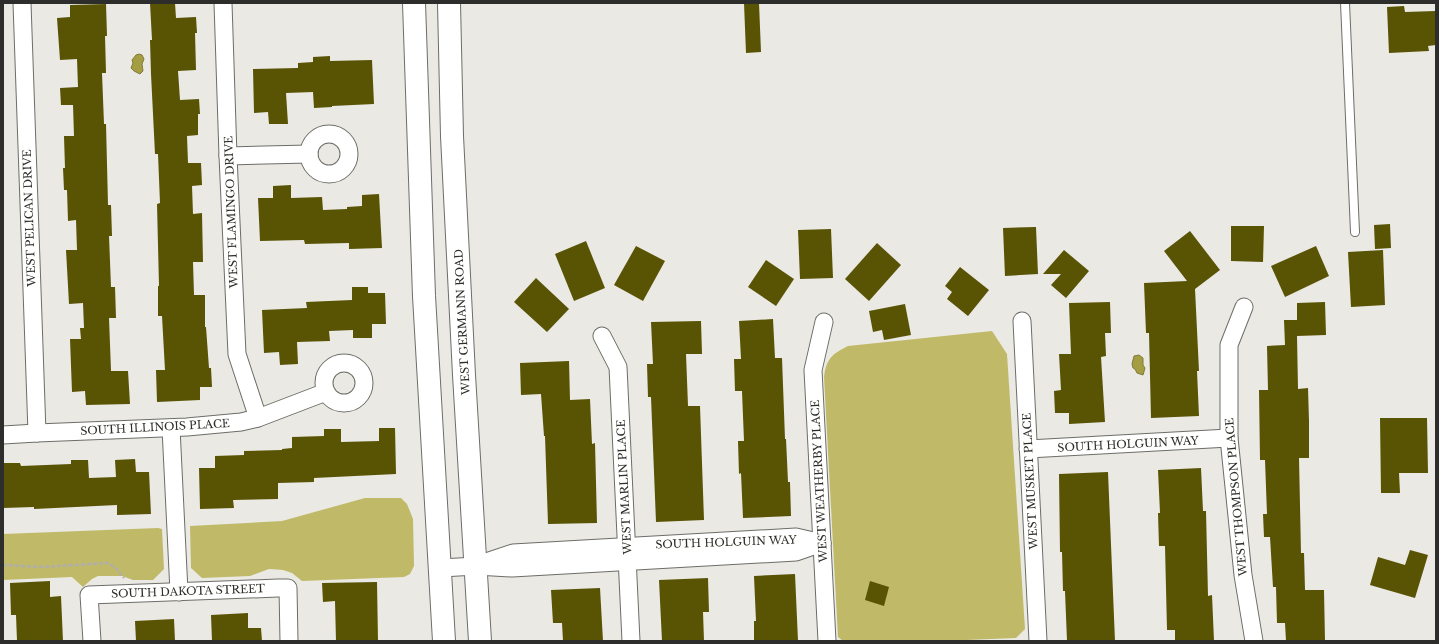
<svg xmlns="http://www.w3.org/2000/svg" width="1439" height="644" viewBox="0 0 1439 644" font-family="'Libre Baskerville',serif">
  <rect width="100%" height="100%" fill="#eae9e4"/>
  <g fill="#c0ba68">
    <path d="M992 331 1007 354 1025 629 1016 638 941 641H843L838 637 824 377C826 359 832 354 848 346Z"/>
    <path d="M365 498H401L407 504 413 519 414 566 410 574 404 577 302 581 292 573 283 570 269 569 250 576 202 578 191 568 190 526 282 521Z"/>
    <path d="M158 528 162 529 164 569 153 580H133L122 576H98L92 579 83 587 72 577 3 580V534Z"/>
  </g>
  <g fill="#a59d42" stroke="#817b3b">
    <path d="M139 54 142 55 144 59 142 64 143 71 140 74 134 71 131 68 133 63 132 60 136 55Z"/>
    <path d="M1139 355 1143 358V365L1145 368 1143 375 1137 373 1135 369 1133 368 1132 364 1134 356Z"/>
  </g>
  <g fill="#595304">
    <path d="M150 3H175L176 18 196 17 197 33H195L196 70 178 71 180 100 199 99 200 114H198V135L187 136 188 163H201L202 185 192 186 193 214 202 213 203 262H193L194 295H205V327H206L209 368H211L212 387H200V400L157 402 156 370H165L162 316H158V286H159L157 204 160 203 158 154H155L151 74 150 40H152Z"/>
    <path d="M744 3H759L761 52 746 53Z"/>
    <path d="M106 4 107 36H105L106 73H102L104 124H106L108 205H111L112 236H109L111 287H115L116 318H109L111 371H128L130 404 86 405 85 391 72 392 70 339H81L80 328H84L83 303 69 304 66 250H77L76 220 68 221 67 190H64L63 168H65L64 136H74L73 105H61L60 88 78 87 77 59 60 60 57 18 70 17V5Z"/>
    <path d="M1404 6 1405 12 1436 11V45L1428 46 1429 51 1389 53 1387 7Z"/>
    <path d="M330 56V61L372 60 374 104 332 106V107L314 108 313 92 286 93 288 124H269L268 112 254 113 253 69 298 68V63L313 62V57Z"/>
    <path d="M291 185V198L322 197 323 210 347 209V207L362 206V195L379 194 382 248 349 249V243L305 244 304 240 260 241 258 198H273V186Z"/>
    <path d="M1390 224 1391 248 1375 249 1374 225Z"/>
    <path d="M1231 226H1264L1263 262 1231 261Z"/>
    <path d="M1036 227 1038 274 1005 276 1003 228Z"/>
    <path d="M831 229 833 278 800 279 798 230Z"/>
    <path d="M1190 231 1220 270 1195 289 1199 371H1197L1199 416 1151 418 1149 333H1146L1144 283 1187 281 1164 251Z"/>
    <path d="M586 241 605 288 574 301 555 254Z"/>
    <path d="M877 243 901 265 869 301 845 279Z"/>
    <path d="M636 246 665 261 643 301 614 285Z"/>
    <path d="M1316 246 1329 276 1285 297 1271 266Z"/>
    <path d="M1064 250 1089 271 1066 298 1051 285 1061 274H1043Z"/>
    <path d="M1383 250 1385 305 1351 307 1348 252Z"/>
    <path d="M766 260 794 279 776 306 748 287Z"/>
    <path d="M960 267 989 290 968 316 947 299 952 292 945 286Z"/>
    <path d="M536 278 569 309 547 332 514 302Z"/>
    <path d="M352 287H368V293H385L386 324H372V338H353V330L329 331 330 341 297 342 298 364 280 365 279 352 264 353 262 310 307 308 306 302 352 300Z"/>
    <path d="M1110 302 1111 333H1105L1106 356 1101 357 1105 422 1069 424V413H1055L1054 391 1061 390 1059 354H1071L1069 303Z"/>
    <path d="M1325 302 1326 335 1297 336 1298 389 1308 388 1309 421V458H1299L1301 553H1304L1305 590H1324L1325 641H1286L1285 623H1277L1276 587H1273L1270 537H1264L1263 514H1267L1265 460H1260L1259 390H1268L1267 346 1285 345 1284 320H1297V303Z"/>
    <path d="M905 304 911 335 884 340 882 330 873 332 869 311Z"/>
    <path d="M773 319 775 358H782L785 439H786L788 482H790L791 516 743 518 741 473 739 474 738 441H744L742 391H735L734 359H741L739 321Z"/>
    <path d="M701 321 702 354H686L688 406H700L704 520 656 522 651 397H648L647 364H653L651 322Z"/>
    <path d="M569 361 570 400 590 399 592 444 595 443 597 523 548 524 545 436H544L541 394 521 395 520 363Z"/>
    <path d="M1380 418H1427L1428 473H1399L1400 493H1381Z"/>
    <path d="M379 428H395L396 474 314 478V482L278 483V499L233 500 234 508 200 509 199 468H215V456L244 455V451L282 450V449L292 448V437L324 436V429H341V442L379 441Z"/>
    <path d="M135 459 136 472H149L151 514 117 515V505L34 509V507L3 508V463H20L21 466 71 464V460H88L89 478 116 477 115 460Z"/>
    <path d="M1201 468 1203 511H1206L1208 596 1212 595 1214 641H1175V630H1167L1165 546H1159L1158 513H1160L1158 470Z"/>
    <path d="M1108 472 1115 641H1067L1065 591H1063L1062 552H1060L1059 474Z"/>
    <path d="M1410 550 1428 555 1415 598 1370 585 1378 557 1405 565Z"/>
    <path d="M795 574 798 641H754V621H756L754 576Z"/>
    <path d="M708 578 709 612H703L704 641H662L659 580Z"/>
    <path d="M50 581V597L61 596 63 641H17L16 615H11L10 583Z"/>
    <path d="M870 581 889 587 884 606 865 600Z"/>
    <path d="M377 582 378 641H336L335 601 323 602 322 583Z"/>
    <path d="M600 588 603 641H563L562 623H553L551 590Z"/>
    <path d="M248 613V628H261L262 641H212L211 615Z"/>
    <path d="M174 619 175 641H136L135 621Z"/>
  </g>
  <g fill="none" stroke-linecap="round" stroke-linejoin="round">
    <g stroke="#6d6d68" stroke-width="10">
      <path id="service" d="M1345 3 1355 232"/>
    </g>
    <g stroke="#6d6d68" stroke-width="19">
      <g id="minor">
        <path d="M22 3 37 433"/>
        <path d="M223 3 228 156 237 354 258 418"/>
        <circle cx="329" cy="154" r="20"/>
        <path d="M228 156 309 154"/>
        <path d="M1244 307 1229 345V438L1243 575 1254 641"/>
        <path d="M1022 321 1038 641"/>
        <path d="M824 322 813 370 827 641"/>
        <path d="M602 336 618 367 631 641"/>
        <circle cx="344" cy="383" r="20"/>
        <path d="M171 428 179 592"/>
        <path d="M3 435 37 433 187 427 241 422 258 418 326 392"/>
        <path d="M1028 449 1229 438"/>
        <path d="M483 563 513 553 796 537 822 543"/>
        <path d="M441 568 476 566 512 568 796 552 822 543"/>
        <path d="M92 641 89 595 278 588H288L289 641"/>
      </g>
    </g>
    <g stroke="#6d6d68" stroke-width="24">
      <g id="secondary">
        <path d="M414 3 424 296 444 641"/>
        <path d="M449 3 452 136 464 375 480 641"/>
      </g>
    </g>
    <path stroke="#afaeaa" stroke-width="2.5" stroke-dasharray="4 2" stroke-linecap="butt" d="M3 565 42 567 108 563 117 569 124 578"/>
    <use href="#service" stroke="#fff" stroke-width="8"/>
    <use href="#minor" stroke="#fff" stroke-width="17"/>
    <use href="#secondary" stroke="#fff" stroke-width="22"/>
  </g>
  <g text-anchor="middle" stroke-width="4" stroke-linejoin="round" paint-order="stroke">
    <g font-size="11" fill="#2d2d2b" stroke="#fffffe">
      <text transform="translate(231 212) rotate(-92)" y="4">WEST FLAMINGO DRIVE</text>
      <text transform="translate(29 218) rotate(-92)" y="4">WEST PELICAN DRIVE</text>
      <text transform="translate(462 322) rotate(-93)" y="4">WEST GERMANN ROAD</text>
      <text transform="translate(155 427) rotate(-3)" y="4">SOUTH ILLINOIS PLACE</text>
      <text transform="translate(1128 444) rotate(-3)" y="4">SOUTH HOLGUIN WAY</text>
      <text transform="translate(819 481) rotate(-93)" y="4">WEST WEATHERBY PLACE</text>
      <text transform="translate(1030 481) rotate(-93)" y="4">WEST MUSKET PLACE</text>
      <text transform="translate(624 487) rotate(-93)" y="4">WEST MARLIN PLACE</text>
      <text transform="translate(1236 497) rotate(-95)" y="4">WEST THOMPSON PLACE</text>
      <text transform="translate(726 542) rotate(-2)" y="4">SOUTH HOLGUIN WAY</text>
      <text transform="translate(188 591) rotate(-2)" y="4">SOUTH DAKOTA STREET</text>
    </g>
  </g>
  <rect width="1439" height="644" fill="none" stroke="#2d2d2b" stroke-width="8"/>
</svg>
